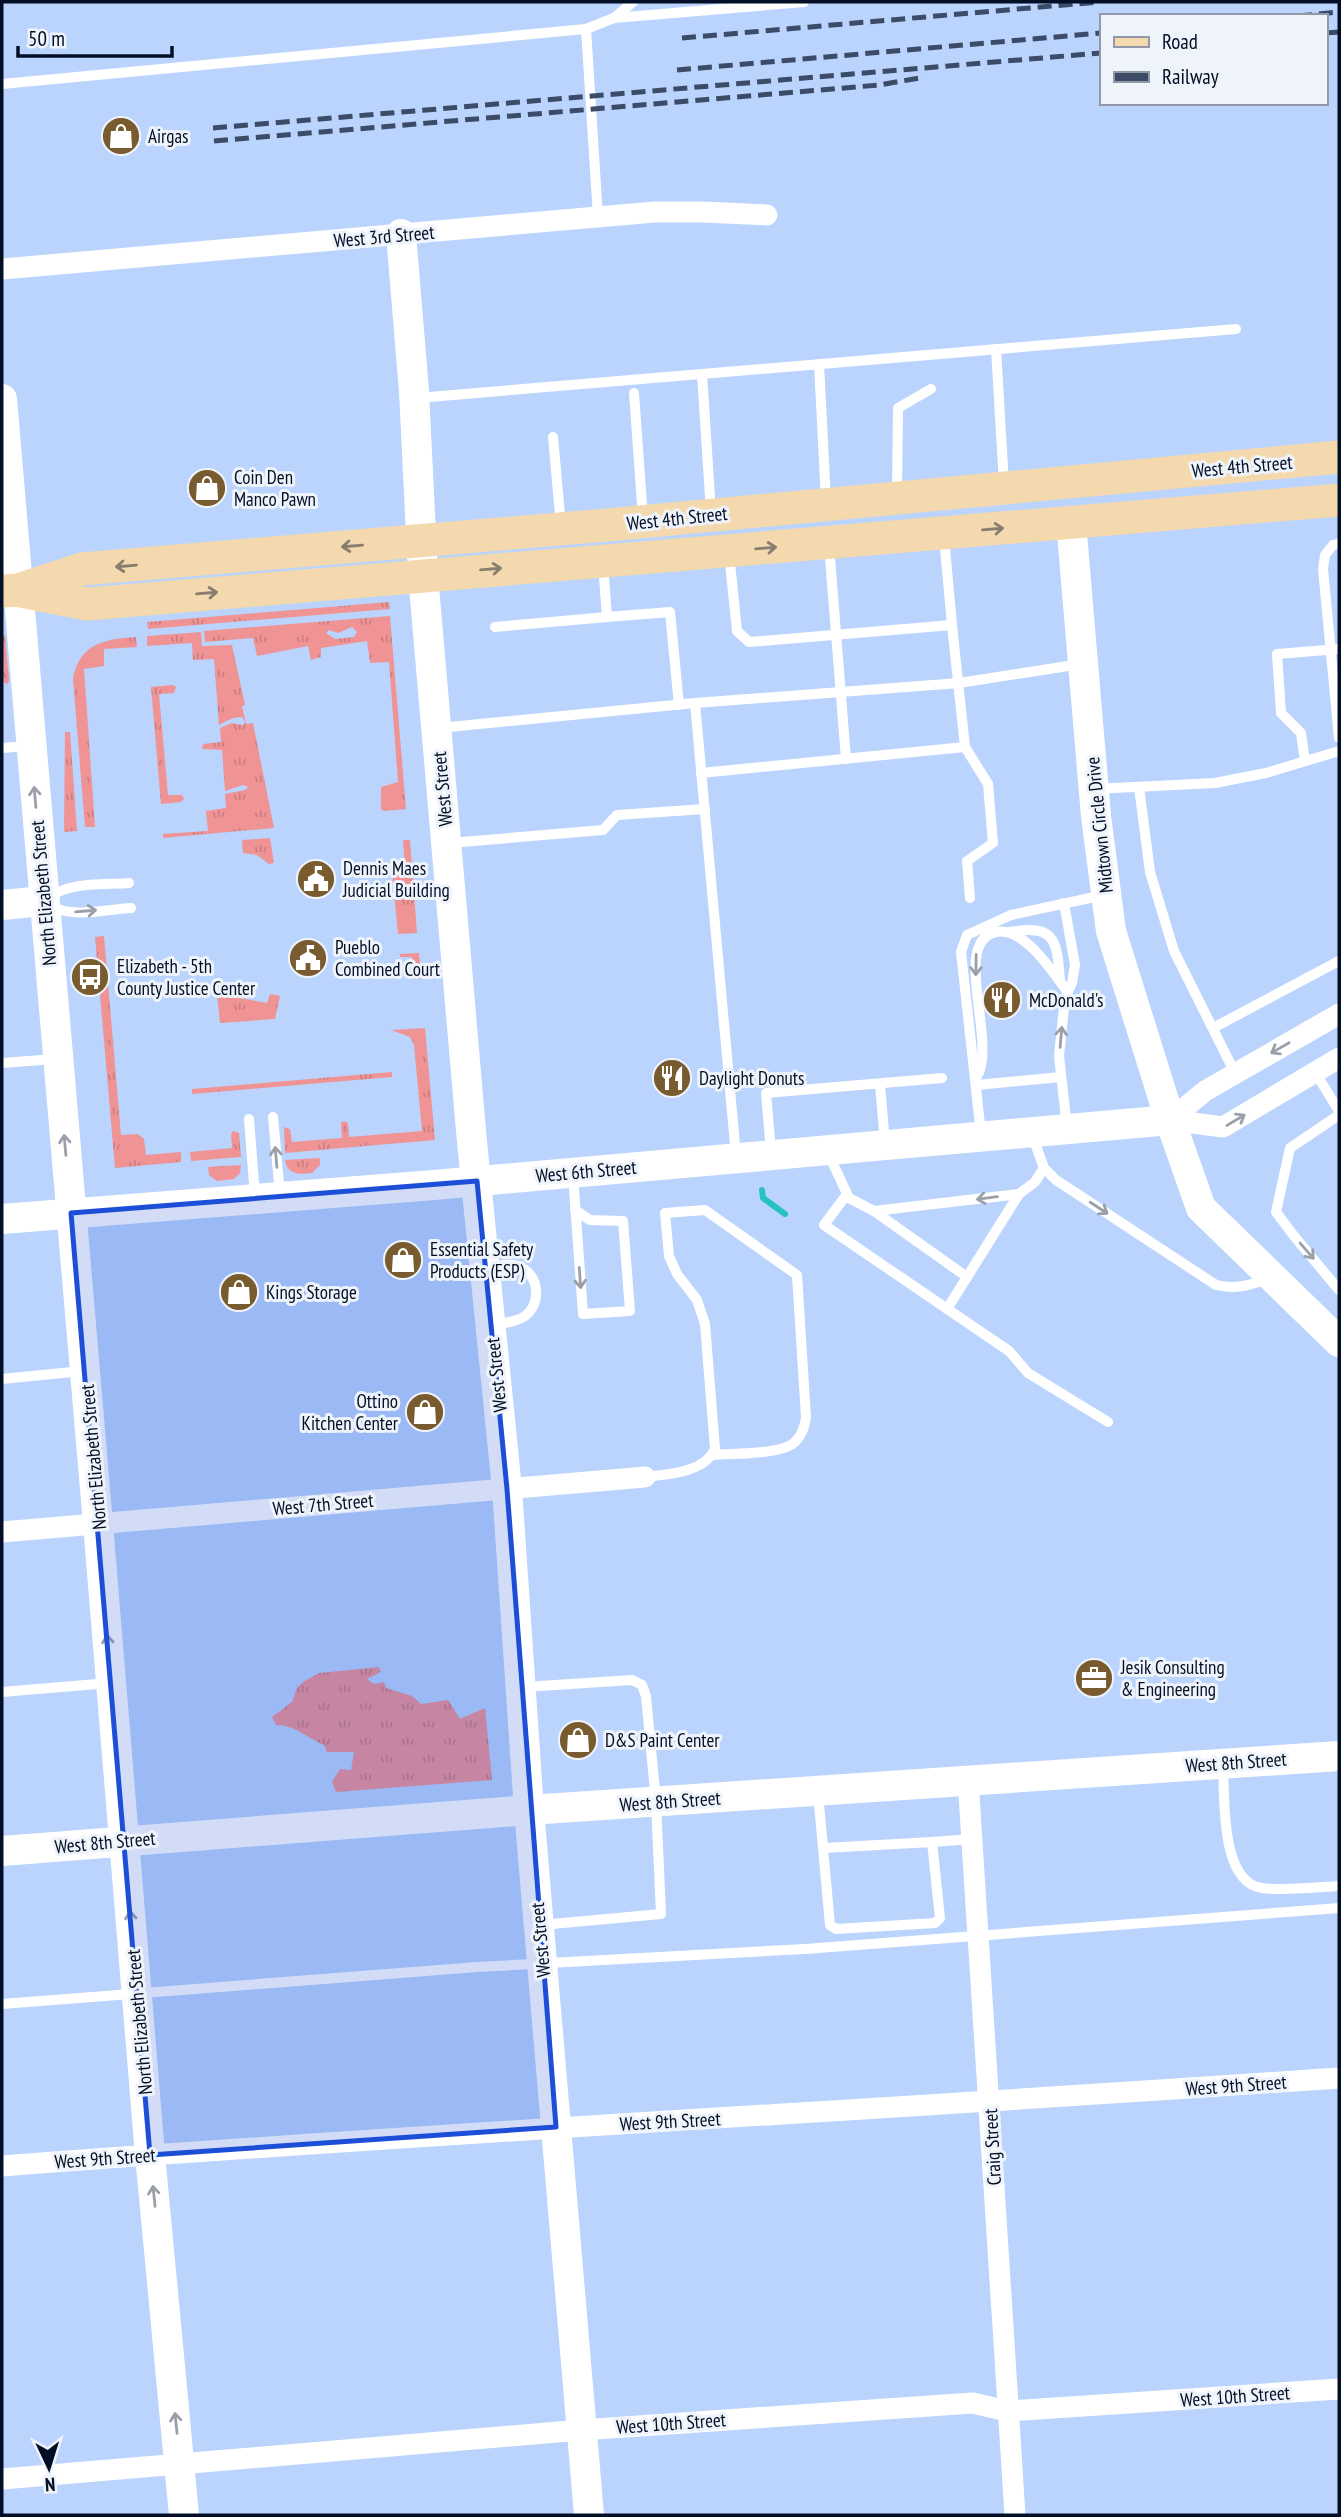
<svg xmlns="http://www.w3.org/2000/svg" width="1341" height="2517" viewBox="0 0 1341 2517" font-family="'PT Sans Narrow',sans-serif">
  <defs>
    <pattern id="grass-tufts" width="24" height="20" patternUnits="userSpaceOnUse" patternTransform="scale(1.75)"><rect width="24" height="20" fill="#f09395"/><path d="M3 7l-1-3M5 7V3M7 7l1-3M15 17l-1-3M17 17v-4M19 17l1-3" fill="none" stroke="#cc7e80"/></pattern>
  </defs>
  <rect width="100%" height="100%" fill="#bad4fd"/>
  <g fill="url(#grass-tufts)" fill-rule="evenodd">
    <path d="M389 602 390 609 148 629 147 622Z"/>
    <path d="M390 616 406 809 384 811 381 809V787L398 782 389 662 370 663 367 641 321 648V657L311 660 308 646 257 656 253 638 205 642 204 631ZM352 627 357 632 354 637 335 639 326 633 329 630 338 633Z"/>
    <path d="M201 632 202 646 232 645 245 705 242 706 246 724 253 723 274 828 163 838V834L208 831 206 811 226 808 225 794 245 790 248 787 243 785 225 791 222 750 202 749 203 744 221 742 220 728 232 723 243 725 245 722 242 717C232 717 227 721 219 725L214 659 193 660 192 643 147 646V636Z"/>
    <path d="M2 635H5L9 681 7 684 2 681Z"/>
    <path d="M136 637 137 647 104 649V666L84 669 95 827H85L73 679C79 643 106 639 136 637Z"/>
    <path d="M173 685 176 687 174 693 159 694 168 795H182L184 799 181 802 161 804 151 687Z"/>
    <path d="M65 732H70L77 831 64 832Z"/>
    <path d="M270 838 274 863 269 864 257 855 243 853 242 840Z"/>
    <path d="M403 840H410L417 933 398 934 392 872 405 870Z"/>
    <path d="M104 936 121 1135 138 1134 144 1139 146 1155 181 1152V1162L115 1168 95 937Z"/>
    <path d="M419 953 421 979H414L412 957H400V954Z"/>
    <path d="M217 994 267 1003 270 994 280 996 275 1019 220 1023Z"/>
    <path d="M425 1028 435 1140 285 1153 284 1127 290 1129 292 1142 342 1138 341 1123 344 1121 348 1123 349 1137 422 1131 414 1045 410 1037 391 1030Z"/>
    <path d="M392 1072V1077L192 1094V1089Z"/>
    <path d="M233 1131 239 1133 241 1157 191 1161 190 1152 232 1148 231 1134Z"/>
    <path d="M320 1158V1165L312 1173C299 1174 288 1176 285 1160Z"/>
    <path d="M241 1165 240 1173 234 1179 217 1181 209 1175 208 1167Z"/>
    <path d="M379 1667 381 1672 367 1679 374 1684 384 1682 386 1688 412 1696 421 1704 448 1700 460 1719 485 1708 492 1780 336 1792 332 1782 340 1769 351 1770 354 1752H327L324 1745C307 1738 295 1725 276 1725L272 1717 292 1702 297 1688 303 1682 319 1673Z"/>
  </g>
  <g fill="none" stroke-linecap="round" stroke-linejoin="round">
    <path stroke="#27c0c5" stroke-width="6" d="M762 1190 763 1198 785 1214"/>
    <g stroke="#fff" stroke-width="10">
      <path d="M614 18 633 2"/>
      <path d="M2 84 586 29"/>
      <path d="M598 217 586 29 614 18 804 2"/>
      <path d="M996 349 1004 484"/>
      <path d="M819 364 826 501"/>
      <path d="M702 374 711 512"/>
      <path d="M634 393 643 518"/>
      <path d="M417 398 1236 329"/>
      <path d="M553 437 561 526"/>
      <path d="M897 495 898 408 931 389"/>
      <path d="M944 537 952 625"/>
      <path d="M1339 544 1333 545 1325 555 1323 569 1339 738"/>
      <path d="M829 545 846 759"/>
      <path d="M729 553 737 631 749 642 952 625 965 747 988 784 993 843 967 861 970 898"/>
      <path d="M603 564 607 617 670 612 679 705"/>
      <path d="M495 627 607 617"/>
      <path d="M695 703 736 1156"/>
      <path d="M439 728 695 703 959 683 1081 664"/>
      <path d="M2 748 28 746"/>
      <path d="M1305 761 1301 733 1281 713 1277 654 1339 649"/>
      <path d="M701 773 965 747"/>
      <path d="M1139 787 1150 872 1174 951 1235 1073"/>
      <path d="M1095 789 1215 783 1266 773 1339 751"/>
      <path d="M450 843 603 830 617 815 705 809"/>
      <path d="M129 883C100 885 67 881 44 901 65 921 106 909 131 908"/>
      <path d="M1064 903 1075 965 1072 983 1065 998 1059 1056 1067 1128"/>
      <path d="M1010 932C1057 923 1057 943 1060 981"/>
      <path d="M1213 1028 1339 961"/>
      <path d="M2 1063 55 1059"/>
      <path d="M1315 1072 1339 1111"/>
      <path d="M976 1078C999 1046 950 941 996 932 1024 926 1053 973 1068 992"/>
      <path d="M880 1084 885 1144"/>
      <path d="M977 1085 1061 1077"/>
      <path d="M1339 1115 1290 1148 1276 1212 1294 1236 1339 1290"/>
      <path d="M273 1117 280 1195"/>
      <path d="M249 1119 255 1196"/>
      <path d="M981 1134 961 952 967 935 1011 915 1104 895"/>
      <path d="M1032 1135 1044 1168 1056 1180 1216 1285C1236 1290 1250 1285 1270 1278"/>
      <path d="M771 1152 766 1093 942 1078"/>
      <path d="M828 1153 849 1198 874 1211 1019 1194 1035 1182 1044 1168"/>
      <path d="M573 1175 583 1314 630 1311 623 1221 590 1220 575 1210"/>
      <path d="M847 1194 824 1225 1009 1351 1028 1373 1108 1422"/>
      <path d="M874 1211 967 1277 1019 1194"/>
      <path d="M485 1267C494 1267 504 1264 513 1265 538 1268 544 1302 525 1316 517 1322 504 1323 494 1325"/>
      <path d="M947 1309 967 1277"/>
      <path d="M2 1379 82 1371"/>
      <path d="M644 1481 645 1477C668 1474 704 1473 715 1449L705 1324 697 1300 677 1274 669 1256 665 1213 705 1210 797 1275 806 1417C805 1426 802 1435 795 1442 782 1455 732 1453 713 1455"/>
      <path d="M524 1687 632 1680 642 1685 646 1696 656 1802 661 1914 541 1925"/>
      <path d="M2 1692 109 1683"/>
      <path d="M1223 1767C1225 1799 1220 1882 1262 1888 1284 1891 1317 1887 1339 1886"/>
      <path d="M818 1793 830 1925 836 1929 935 1923 940 1918 932 1842 824 1848"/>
      <path d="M932 1842 972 1839"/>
      <path d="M2 2004 477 1967 805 1949 1339 1908"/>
    </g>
    <g stroke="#fff" stroke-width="21">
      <path d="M2 269 655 212H702L767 215"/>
      <path d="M1170 1120 1205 1091 1339 1014"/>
      <path d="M1170 1120 1223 1127 1339 1058"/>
      <path d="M2 1532 645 1477"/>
      <path d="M968 1779 1015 2515"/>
      <path d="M2 2166C447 2132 894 2109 1339 2078"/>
      <path d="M2 2479 581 2430 973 2403 1007 2411 1339 2389"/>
    </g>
    <g stroke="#fff" stroke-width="30">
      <path d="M401 234 414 391 423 575 472 1142 507 1489 529 1810 589 2515"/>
      <path d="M2 399 98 1524 150 2155 184 2515"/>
      <path d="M1071 522 1096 816 1111 931 1170 1120 1201 1208 1339 1342"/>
      <path d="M2 905 44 901"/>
      <path d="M2 1219 434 1185 1170 1120"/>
      <path d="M2 1851 529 1810 1339 1756"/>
    </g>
    <g stroke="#f3d9ad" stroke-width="33">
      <path d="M2 591 18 590 82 569 607 525 1339 457"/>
      <path d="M21 591 87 604 1339 500"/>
    </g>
    <g stroke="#3b4b68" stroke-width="5" stroke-dasharray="14 7" stroke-linecap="butt">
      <path d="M1298 16 1339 12"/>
      <path d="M1325 33 1339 32"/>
      <path d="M682 38 1099 2"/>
      <path d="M677 70 1101 33"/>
      <path d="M213 128 1101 53"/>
      <path d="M214 141 879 85 925 77"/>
    </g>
  </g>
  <defs><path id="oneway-shaft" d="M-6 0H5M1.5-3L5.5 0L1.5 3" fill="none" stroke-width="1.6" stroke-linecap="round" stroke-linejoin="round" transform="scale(1.75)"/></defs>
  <g stroke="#877e70">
    <use href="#oneway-shaft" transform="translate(993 529) rotate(-5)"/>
    <use href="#oneway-shaft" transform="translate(352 546) rotate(175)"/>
    <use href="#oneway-shaft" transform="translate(766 548) rotate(-5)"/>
    <use href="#oneway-shaft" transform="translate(126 566) rotate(175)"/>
    <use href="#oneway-shaft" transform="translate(491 569) rotate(-5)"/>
    <use href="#oneway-shaft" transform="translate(207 593) rotate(-5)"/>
  </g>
  <g stroke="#9a9fa8">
    <use href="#oneway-shaft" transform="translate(35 797) rotate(-95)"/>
    <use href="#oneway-shaft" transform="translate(86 911) rotate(-5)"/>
    <use href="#oneway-shaft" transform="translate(976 965) rotate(91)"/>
    <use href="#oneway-shaft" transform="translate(1061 1037) rotate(-85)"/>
    <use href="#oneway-shaft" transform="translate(1280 1048) rotate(150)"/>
    <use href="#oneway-shaft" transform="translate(1236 1120) rotate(-31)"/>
    <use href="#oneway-shaft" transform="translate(65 1145) rotate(-95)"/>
    <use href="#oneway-shaft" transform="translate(276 1157) rotate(-95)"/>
    <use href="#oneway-shaft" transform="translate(987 1198) rotate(173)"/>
    <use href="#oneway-shaft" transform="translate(1099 1208) rotate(33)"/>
    <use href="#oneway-shaft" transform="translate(1307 1251) rotate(49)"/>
    <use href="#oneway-shaft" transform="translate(580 1278) rotate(86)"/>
    <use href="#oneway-shaft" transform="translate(108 1645) rotate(-95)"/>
    <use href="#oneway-shaft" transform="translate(131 1921) rotate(-95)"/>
    <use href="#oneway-shaft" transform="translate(154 2196) rotate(-96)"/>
    <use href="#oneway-shaft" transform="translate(176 2423) rotate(-96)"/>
  </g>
  <path fill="#1d4ed8" fill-opacity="0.2" stroke="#1d4ed8" stroke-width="5" stroke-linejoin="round" d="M477 1181 507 1489 556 2127 150 2155 71 1213Z"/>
  <defs>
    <g id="shop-disc" transform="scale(2.0125)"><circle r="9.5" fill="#785c2f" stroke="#eff4fb"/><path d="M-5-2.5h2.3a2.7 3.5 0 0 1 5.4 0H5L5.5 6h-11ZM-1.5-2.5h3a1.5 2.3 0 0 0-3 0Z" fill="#fff"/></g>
    <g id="civic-disc" transform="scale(2.0125)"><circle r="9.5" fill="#785c2f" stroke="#eff4fb"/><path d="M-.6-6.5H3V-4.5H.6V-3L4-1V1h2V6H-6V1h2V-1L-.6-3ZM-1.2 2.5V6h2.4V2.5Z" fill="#fff"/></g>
    <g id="bus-disc" transform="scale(2.0125)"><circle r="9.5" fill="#785c2f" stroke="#eff4fb"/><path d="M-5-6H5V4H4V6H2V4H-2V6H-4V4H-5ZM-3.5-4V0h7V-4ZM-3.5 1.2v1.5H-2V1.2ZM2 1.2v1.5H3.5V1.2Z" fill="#fff"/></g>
    <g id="restaurant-disc" transform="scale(2.0125)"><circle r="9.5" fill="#785c2f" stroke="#eff4fb"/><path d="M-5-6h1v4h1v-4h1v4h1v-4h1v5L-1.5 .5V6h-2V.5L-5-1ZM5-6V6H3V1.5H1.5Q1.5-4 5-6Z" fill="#fff"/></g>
    <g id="office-disc" transform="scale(2.0125)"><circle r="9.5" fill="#785c2f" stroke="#eff4fb"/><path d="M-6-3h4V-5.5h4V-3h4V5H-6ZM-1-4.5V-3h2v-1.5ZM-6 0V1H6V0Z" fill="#fff"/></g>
  </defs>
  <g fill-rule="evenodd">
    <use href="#shop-disc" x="121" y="136"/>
    <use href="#shop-disc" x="207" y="488"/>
    <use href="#civic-disc" x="316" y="879"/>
    <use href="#civic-disc" x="308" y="958"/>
    <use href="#bus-disc" x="90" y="977"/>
    <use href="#restaurant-disc" x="1002" y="1000"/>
    <use href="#restaurant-disc" x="672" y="1078"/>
    <use href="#shop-disc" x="403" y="1260"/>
    <use href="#shop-disc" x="239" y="1292"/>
    <use href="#shop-disc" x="425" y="1412"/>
    <use href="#office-disc" x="1094" y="1678"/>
    <use href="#shop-disc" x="578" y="1740"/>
  </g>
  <g text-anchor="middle" stroke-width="6" stroke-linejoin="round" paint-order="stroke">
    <g font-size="19" fill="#030f26" stroke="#eff4fb" text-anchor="start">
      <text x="148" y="143">Airgas</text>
      <text x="234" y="484">Coin Den<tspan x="234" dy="22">Manco Pawn</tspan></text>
      <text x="343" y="875">Dennis Maes<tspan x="343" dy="22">Judicial Building</tspan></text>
      <text x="335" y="954">Pueblo<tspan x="335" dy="22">Combined Court</tspan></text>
      <text x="117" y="973">Elizabeth - 5th<tspan x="117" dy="22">County Justice Center</tspan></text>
      <text x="1029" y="1007">McDonald's</text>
      <text x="699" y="1085">Daylight Donuts</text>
      <text x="430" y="1256">Essential Safety<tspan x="430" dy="22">Products (ESP)</tspan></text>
      <text x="266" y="1299">Kings Storage</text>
      <text x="398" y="1408" text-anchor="end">Ottino<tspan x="398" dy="22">Kitchen Center</tspan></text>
      <text x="1121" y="1674">Jesik Consulting<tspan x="1121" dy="22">&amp; Engineering</tspan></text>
      <text x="605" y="1747">D&amp;S Paint Center</text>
    </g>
    <g font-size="19" fill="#030f26" stroke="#eff4fb">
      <text transform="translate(384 236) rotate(-5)" y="7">West 3rd Street</text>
      <text transform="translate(1242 466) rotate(-5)" y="7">West 4th Street</text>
      <text transform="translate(677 518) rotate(-6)" y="7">West 4th Street</text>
      <text transform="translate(442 789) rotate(-95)" y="7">West Street</text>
      <text transform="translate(1099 825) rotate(-96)" y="7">Midtown Circle Drive</text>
      <text transform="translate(43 893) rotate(-95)" y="7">North Elizabeth Street</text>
      <text transform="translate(586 1171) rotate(-5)" y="7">West 6th Street</text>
      <text transform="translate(496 1375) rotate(-96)" y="7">West Street</text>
      <text transform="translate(93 1457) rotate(-95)" y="7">North Elizabeth Street</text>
      <text transform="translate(323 1504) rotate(-5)" y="7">West 7th Street</text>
      <text transform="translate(1236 1762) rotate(-4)" y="7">West 8th Street</text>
      <text transform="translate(670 1801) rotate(-4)" y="7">West 8th Street</text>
      <text transform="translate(105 1842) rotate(-5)" y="7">West 8th Street</text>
      <text transform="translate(540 1940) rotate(-95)" y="7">West Street</text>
      <text transform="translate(139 2022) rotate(-95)" y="7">North Elizabeth Street</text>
      <text transform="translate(1236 2085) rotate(-4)" y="7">West 9th Street</text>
      <text transform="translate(670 2121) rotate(-3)" y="7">West 9th Street</text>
      <text transform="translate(992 2147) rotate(-93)" y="7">Craig Street</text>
      <text transform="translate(105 2158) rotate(-4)" y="7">West 9th Street</text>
      <text transform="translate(1235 2396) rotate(-4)" y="7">West 10th Street</text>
      <text transform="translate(671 2423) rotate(-4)" y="7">West 10th Street</text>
    </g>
  </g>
  <rect width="1341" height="2517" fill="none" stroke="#030f26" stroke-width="7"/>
  <rect x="1100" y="14" width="228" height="91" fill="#eff4fb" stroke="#9198a6" stroke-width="2"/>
  <rect x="1114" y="37" width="35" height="10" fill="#f3d9ad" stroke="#9198a6" stroke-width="2"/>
  <text x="1162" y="49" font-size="21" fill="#030f26">Road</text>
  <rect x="1114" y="72" width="35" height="10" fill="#3b4b68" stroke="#9198a6" stroke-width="2"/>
  <text x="1162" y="84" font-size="21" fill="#030f26">Railway</text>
  <g transform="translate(49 2468) rotate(176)" stroke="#eff4fb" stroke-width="5" paint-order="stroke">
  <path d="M0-5L12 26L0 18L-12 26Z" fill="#030f26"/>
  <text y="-10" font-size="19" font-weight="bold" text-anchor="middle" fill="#030f26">N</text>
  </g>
  <path d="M18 46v10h154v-10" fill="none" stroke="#030f26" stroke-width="3.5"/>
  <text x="28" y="46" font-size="21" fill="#030f26" stroke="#eff4fb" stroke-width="5" paint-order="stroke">50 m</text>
</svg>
